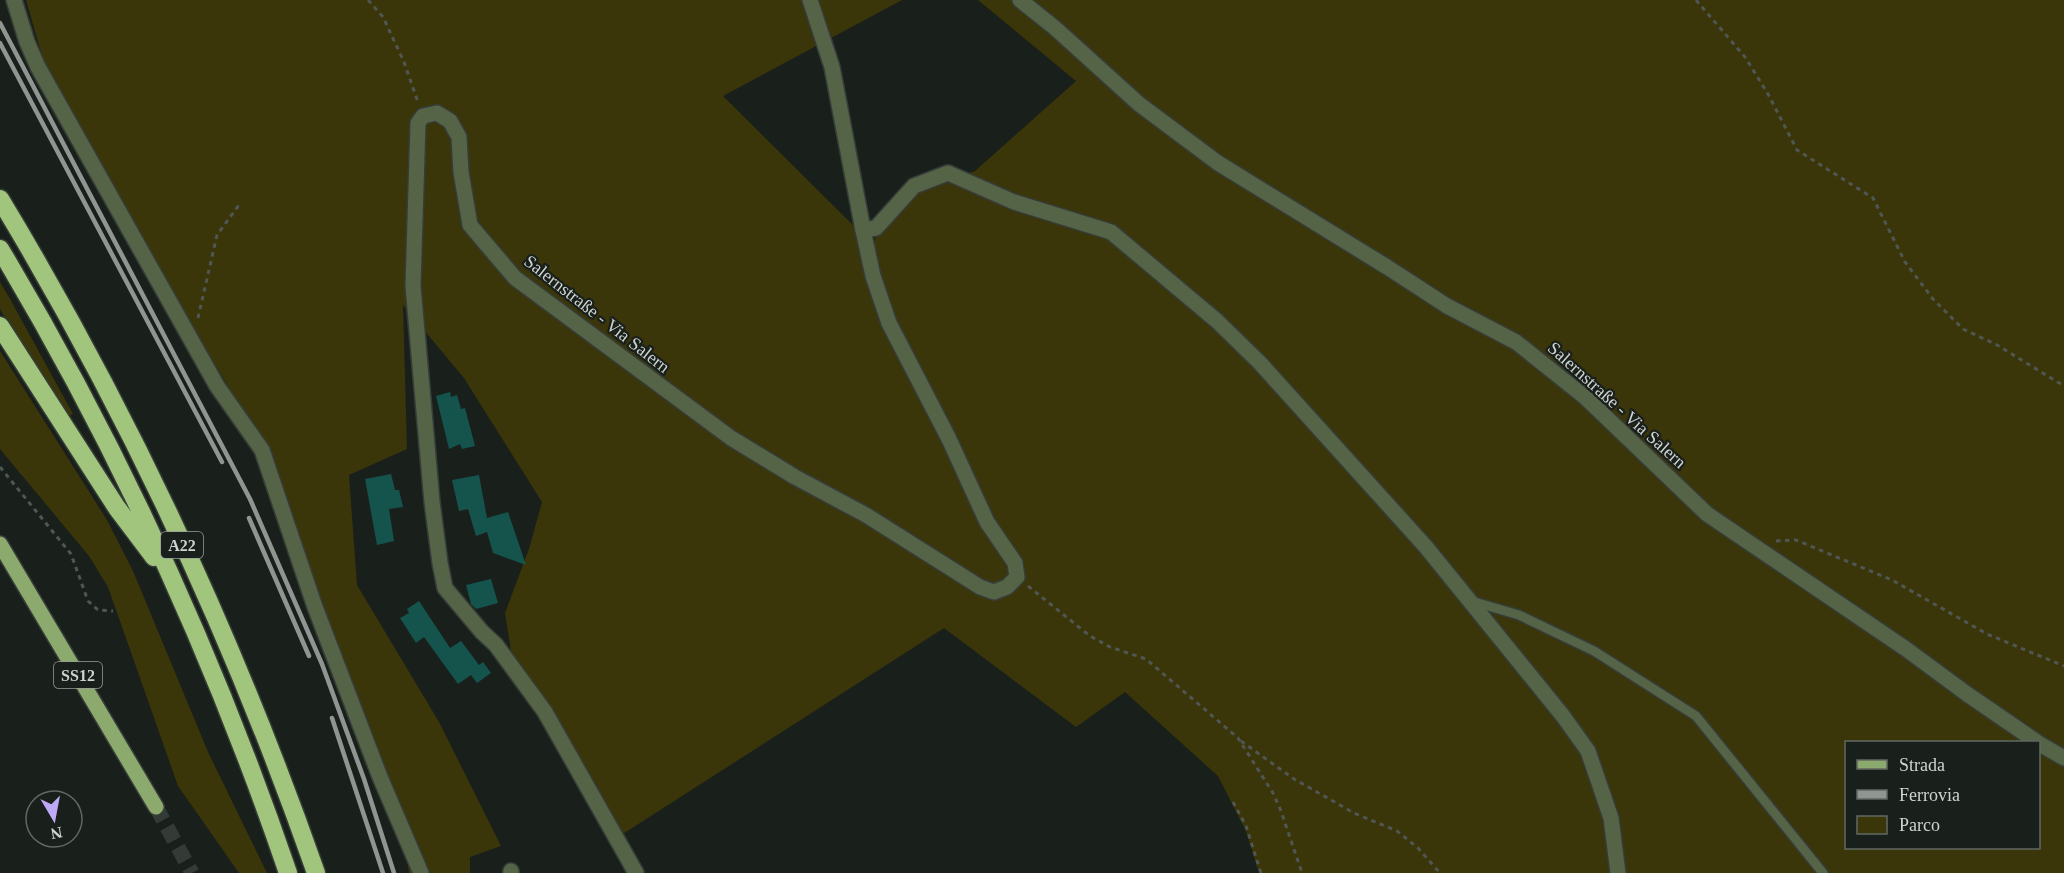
<svg xmlns="http://www.w3.org/2000/svg" width="2064" height="873" viewBox="0 0 2064 873" font-family="Georgia,serif">
  <rect width="100%" height="100%" fill="#19201b"/>
  <g fill="#3b350a" fill-rule="evenodd">
    <path d="M26 0H902L723 96 873 245 880 224 912 193 975 171 1076 81 978 0H2064V873H1259L1246 831 1218 776 1125 692 1076 727 944 628 615 839 514 670 505 613 529 549 542 502 464 378 403 305 407 449 349 475 357 585 439 722 501 846 470 857V873H409L402 819 312 589 269 453 184 314 51 87ZM1846 742H2038V848H1846Z"/>
    <path d="M0 282 10 299 73 414 69 416 33 366 0 309Z"/>
    <path d="M0 351 107 520 133 571 208 752 267 873H239L178 786 108 587 89 556 0 449Z"/>
  </g>
  <g fill="#15534d">
    <path d="M450 392 451 397 457 395 461 409 465 408 475 446 462 449 460 444 449 449 436 396Z"/>
    <path d="M391 474 395 490H399L403 507 389 509 394 541 377 545 365 479Z"/>
    <path d="M479 475 487 518 508 512 526 565 493 553 487 532 476 536 468 509 459 511 452 480Z"/>
    <path d="M491 579 498 603 476 609 471 604 466 585Z"/>
    <path d="M419 601 450 648 461 641 479 665 483 662 491 673 477 683 471 675 458 684 424 637 416 643 400 618 409 613 407 609Z"/>
  </g>
  <g fill="none" stroke-linecap="round" stroke-linejoin="round">
    <path stroke="#343b36" stroke-width="15" stroke-dasharray="15 8" stroke-linecap="butt" d="M156 807 192 873"/>
    <g stroke="#363d38" stroke-width="12">
      <path id="service" d="M1471 601 1519 615 1594 651 1696 716 1823 873"/>
    </g>
    <g stroke="#363d38" stroke-width="18">
      <g id="minor">
        <path d="M14 0 27 42 38 67 217 386 262 450 315 607 380 777 421 873"/>
        <path d="M1020 0 1055 28 1139 104 1218 163 1387 267 1447 306 1516 342 1586 398 1707 514 1906 649 1967 694 2037 742"/>
        <path d="M863 230 876 228 914 186 948 173 1014 202 1111 232 1217 321 1260 363 1426 547 1563 716 1588 751 1611 818 1618 873"/>
        <path d="M2038 743 2064 758"/>
        <path d="M511 871V873"/>
        <path d="M636 873 545 712 496 645 482 632 445 588 440 563 432 502 413 286 418 123 423 116 437 113 450 121 459 137 461 172 470 225 515 278 731 438 795 477 866 515 980 587 994 592 1007 587 1017 577 1015 563 987 522 949 439 889 323 873 276 863 230 832 67 810 0"/>
      </g>
    </g>
    <g stroke="#363d38" stroke-width="18">
      <path id="primary" d="M0 544 156 807"/>
    </g>
    <g stroke="#363d38" stroke-width="21">
      <g id="motorway">
        <path d="M0 199C128 411 234 639 316 873"/>
        <path d="M0 249C118 446 214 656 288 873"/>
        <path d="M0 326 117 508 154 557"/>
      </g>
    </g>
    <g stroke="#505652" stroke-width="3" stroke-dasharray="4.5 4.5" stroke-linecap="butt">
      <path d="M368 0 383 17 404 62 418 102"/>
      <path d="M1696 0 1745 57 1768 94 1797 150 1873 198 1905 262 1933 299 1963 329 1997 345 2064 386"/>
      <path d="M198 318 217 235 239 205"/>
      <path d="M0 467 71 554 88 601 98 610 113 611"/>
      <path d="M1776 541 1796 540 1892 580 1987 634 2064 666"/>
      <path d="M1028 586 1090 636 1110 647 1146 659 1238 738 1273 793 1281 811 1302 873"/>
      <path d="M1241 741 1294 779 1354 813 1397 831 1418 848 1440 873"/>
      <path d="M1233 802 1246 826 1261 873"/>
    </g>
    <use href="#service" stroke="#556347" stroke-width="9"/>
    <use href="#minor" stroke="#556347" stroke-width="15"/>
    <use href="#primary" stroke="#8ca96e" stroke-width="15"/>
    <use href="#motorway" stroke="#a2c57d" stroke-width="18"/>
    <g stroke="#8f9591" stroke-width="4.5">
      <path d="M0 23 250 499 322 664 364 779 394 873"/>
      <path d="M0 43 222 462"/>
      <path d="M249 518 309 656"/>
      <path d="M332 718 383 873"/>
    </g>
  </g>
  <g text-anchor="middle" stroke-width="4.5" stroke-linejoin="round" paint-order="stroke">
    <g fill="#19201b" stroke="#989d9a" stroke-width="1.5">
      <rect x="161" y="532" width="42" height="26" rx="4.5"/>
      <rect x="54" y="662" width="48" height="26" rx="4.5"/>
    </g>
    <g font-size="16" font-weight="bold" fill="#ced3d0">
      <text x="182" y="551">A22</text>
      <text x="78" y="681">SS12</text>
    </g>
    <g font-size="18" fill="#ced3d0" stroke="#19201b">
      <text transform="translate(597 314) rotate(38)" y="6">Salernstraße - Via Salern</text>
      <text transform="translate(1617 405) rotate(42)" y="6">Salernstraße - Via Salern</text>
    </g>
  </g>
  <rect x="1845" y="741" width="195" height="108" fill="#19201b" stroke="#616863" stroke-width="1.5"/>
  <rect x="1857" y="760" width="30" height="9" fill="#8ca96e" stroke="#616863" stroke-width="1.5"/>
  <text x="1899" y="771" font-size="18" fill="#ced3d0">Strada</text>
  <rect x="1857" y="790" width="30" height="9" fill="#8f9591" stroke="#616863" stroke-width="1.5"/>
  <text x="1899" y="801" font-size="18" fill="#ced3d0">Ferrovia</text>
  <rect x="1857" y="816" width="30" height="18" fill="#3b350a" stroke="#616863" stroke-width="1.5"/>
  <text x="1899" y="831" font-size="18" fill="#ced3d0">Parco</text>
  <g transform="translate(54 819) rotate(170)"><circle r="28" fill="#19201b" stroke="#616863" stroke-width="1.5"/>
  <path d="M0-4.5L10 22L0 15L-10 22Z" fill="#bda9f5"/>
  <text y="-9" font-size="16" font-weight="bold" text-anchor="middle" fill="#ced3d0">N</text>
  </g>
</svg>
